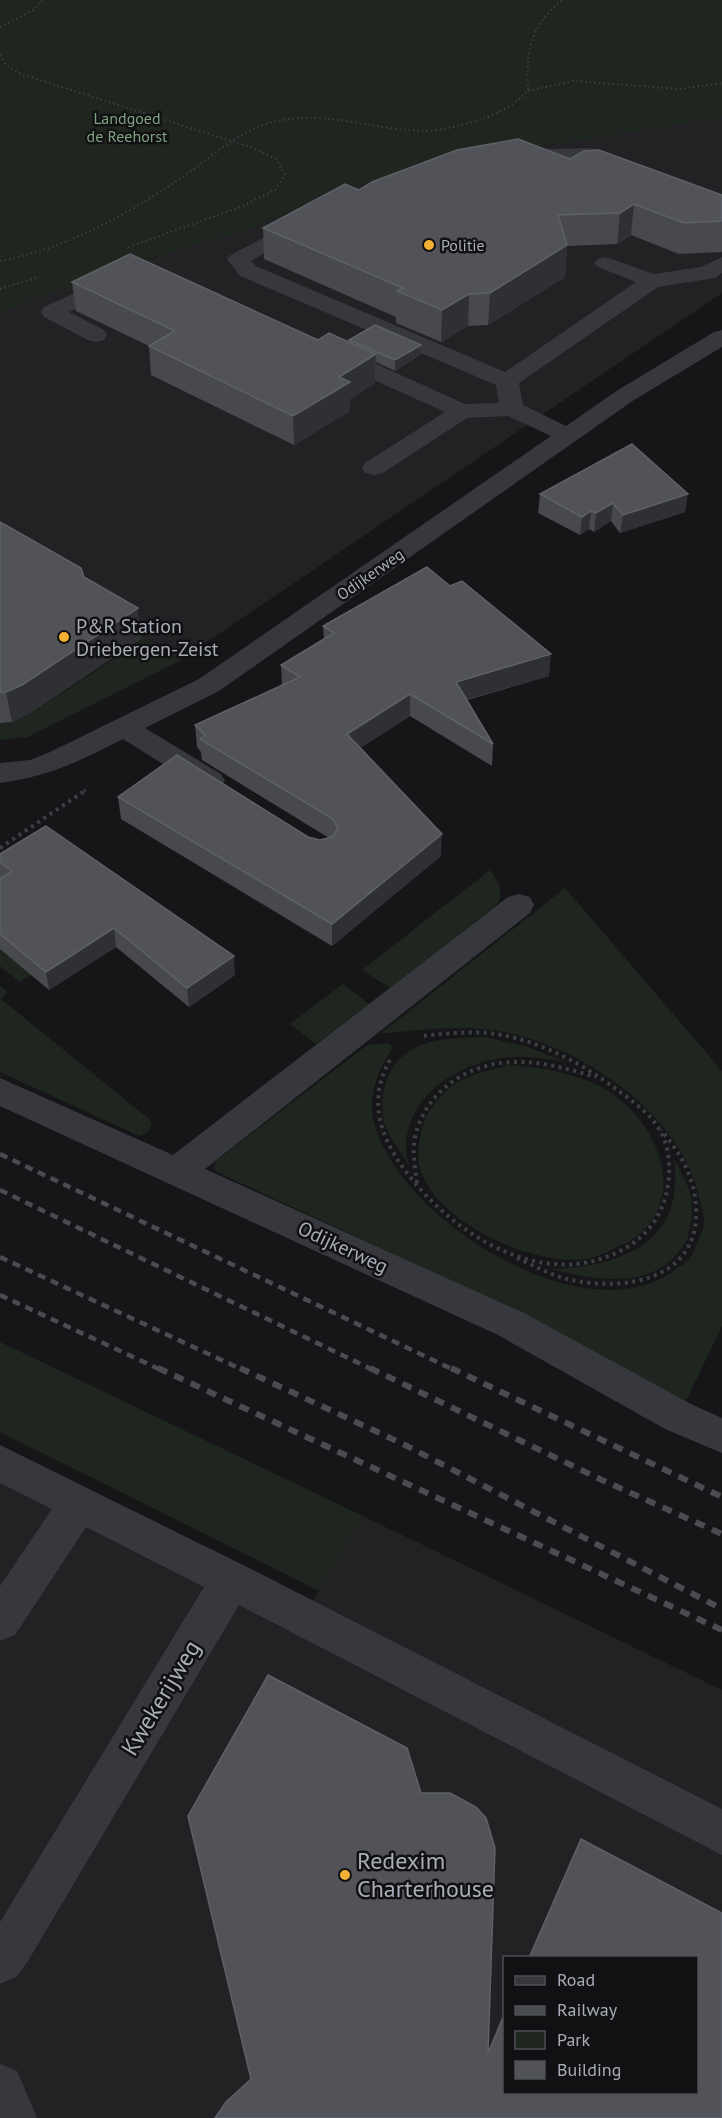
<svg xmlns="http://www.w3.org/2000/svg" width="722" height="2118" viewBox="0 0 722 2118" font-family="'PT Sans',sans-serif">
  <rect width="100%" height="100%" fill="#161618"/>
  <g fill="#222225" fill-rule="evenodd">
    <path d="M722 117V293L179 661 138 635 0 536V312L136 262 253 228 345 188 429 168 532 148Z"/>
    <path d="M0 1463 303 1618 363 1516 722 1690V2118H0ZM504 1958H696V2092H504Z"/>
  </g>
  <g fill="#1e261f">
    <path d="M0 0H722V117L532 148 429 168 345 188 253 228 136 262 0 312Z"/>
    <path d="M0 536 141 616 139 632 179 661 27 737 0 740V723H8L23 718 117 657 119 626Z"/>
    <path d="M490 870C498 882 507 895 494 907L390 988 362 970Z"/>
    <path d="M565 888 722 1071V1326L686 1401 529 1317 217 1172 214 1168 216 1161 367 1045 389 1043 393 1047C379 1069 367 1095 374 1122 398 1218 584 1338 675 1270 682 1265 691 1260 694 1251 697 1243 702 1233 704 1225 705 1217 701 1205 699 1197 682 1111 567 1035 482 1029 448 1026 413 1031 380 1034Z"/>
    <path d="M0 913 58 958 20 982 0 966Z"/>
    <path d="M343 984 369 1004 316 1044 290 1024Z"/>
    <path d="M0 986 8 992 1 999 149 1119 152 1125 148 1132 139 1136 0 1072Z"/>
    <path d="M485 1037 525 1046 566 1062C544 1058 523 1055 502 1058 457 1064 410 1095 406 1143 405 1151 408 1159 409 1166 402 1154 393 1143 387 1130 381 1118 381 1098 385 1085 399 1038 445 1038 485 1037Z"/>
    <path d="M509 1065C541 1067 572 1072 601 1087 663 1119 696 1214 617 1247 609 1251 600 1256 591 1258 538 1270 432 1222 419 1165 417 1155 419 1143 421 1133 424 1114 438 1097 453 1085 469 1074 491 1070 509 1065Z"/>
    <path d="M673 1156C678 1167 685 1179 689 1190 694 1204 692 1217 689 1231 688 1242 683 1247 676 1255 646 1290 590 1279 550 1269 605 1268 673 1251 675 1184 675 1174 676 1166 673 1156Z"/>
    <path d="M0 1342 363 1516 319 1591 0 1432Z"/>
  </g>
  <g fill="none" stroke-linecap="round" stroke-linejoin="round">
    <g stroke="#3d3f44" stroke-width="2" stroke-dasharray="1.5 3" stroke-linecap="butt">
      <path d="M0 27 33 10 42 0"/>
      <path d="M0 55 6 65 21 74 253 148 276 159 285 175 275 190 243 206 126 248"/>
      <path d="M528 91 573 81 680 89 722 83"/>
      <path d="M0 261C67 248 125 216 181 178 214 156 242 126 283 120 330 112 377 130 424 131 439 131 454 127 469 123 492 117 511 108 528 91 526 50 530 27 562 0"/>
      <path d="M0 289 39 277"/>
    </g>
    <path stroke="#3d3f44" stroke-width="3" stroke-dasharray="2 4" stroke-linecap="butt" d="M84 791 89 788"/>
    <g stroke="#3d3f44" stroke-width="4" stroke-dasharray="3 4.5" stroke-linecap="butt">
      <path d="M0 848 86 790"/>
      <path d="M390 1060C368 1098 379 1135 404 1169 450 1232 539 1291 618 1252 643 1240 659 1221 666 1195 671 1174 671 1148 659 1129 650 1113 631 1100 616 1089 580 1062 534 1038 489 1033 466 1031 443 1034 421 1036"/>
      <path d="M417 1183C415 1168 412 1152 415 1137 426 1089 471 1061 519 1062 545 1062 571 1070 596 1077"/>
      <path d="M517 1258C532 1265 547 1273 563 1278 620 1293 700 1282 696 1208 695 1178 680 1152 661 1130"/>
    </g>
    <g fill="#37383d" fill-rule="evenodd">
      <path d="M590 148 597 150 600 154 597 158 548 161 516 167 509 165 506 161 509 157 548 149Z"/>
      <path d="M302 217 309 219 312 223 309 227 251 261 256 266 505 372 636 282 598 267 594 263 598 259 605 257 612 259 654 274 701 267 722 257V273L715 278 658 287 519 383 523 405 566 426 618 390 714 332 722 330V347L634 400 219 691 145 728 221 774 225 781 221 788 211 791 201 788 123 739C77 762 51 776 0 783V763L30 760 48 753 199 679 551 436 508 416 467 418 383 473 374 475 365 473 362 468 365 463 445 412 327 359 324 354 327 349 335 347 343 349 465 404 499 403 496 385 240 276 227 259 231 255Z"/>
      <path d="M116 274 124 275 127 280 124 285 69 312 104 330 107 335 104 340 96 342 88 340 44 317 41 312 44 307Z"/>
      <path d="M519 894 530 897 534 905 530 913 205 1169 524 1313 693 1405 722 1418V1453L665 1429 498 1335 0 1106V1078L173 1155 508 897Z"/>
      <path d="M0 1445 245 1566 722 1809V1855L239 1605 28 1961 16 1977 0 1984V1922L204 1587 86 1527 15 1635 0 1641V1586L52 1509 0 1483Z"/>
      <path d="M0 2064 17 2071 37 2118H0Z"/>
    </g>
    <g stroke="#4a4c52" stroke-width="4.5" stroke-dasharray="8 6" stroke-linecap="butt">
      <path d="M0 1154 454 1370"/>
      <path d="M0 1190 373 1370"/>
      <path d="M0 1257 243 1370"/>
      <path d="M0 1295 161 1370"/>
    </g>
    <g stroke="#4a4c52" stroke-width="6" stroke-dasharray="10 8" stroke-linecap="butt">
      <path d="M158 1368 722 1630"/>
      <path d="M240 1368 401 1443 722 1609"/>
      <path d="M370 1368 602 1480 722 1534"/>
      <path d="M451 1368 722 1497"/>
    </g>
  </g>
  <g fill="#47494d">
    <path d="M570 159 722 195V252L679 254 631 235 617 244 567 246 565 277 488 325 468 326 441 342 396 323V317L264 259 263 228 359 190Z"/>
    <path d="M72 282 318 340 349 342V340L421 345 420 355 395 371 376 362 375 383 350 399V411L294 445 151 375 149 346 76 311Z"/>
    <path d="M540 494 685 512 620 533 611 521 594 532 589 529 580 535 538 513Z"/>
    <path d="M0 522 84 577 141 639 27 715 12 722 0 723Z"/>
    <path d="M323 626 549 676 467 700 493 744 492 766 410 716 360 748 441 856 332 946 121 819 118 797 320 840 329 838 202 760 201 752 197 747 195 725 282 686 281 665 324 640Z"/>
    <path d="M0 854 235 975 189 1007 116 947 49 990 0 949Z"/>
    <path d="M188 1816 488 2053 722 2118 251 2079Z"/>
  </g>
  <g fill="#2f3033">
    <path d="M634 204 631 235 617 244 620 213Z"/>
    <path d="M567 245 565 277 488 325 490 293Z"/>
    <path d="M469 294 468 326 441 342 442 310Z"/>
    <path d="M421 345 420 355 395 371V360Z"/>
    <path d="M376 354 375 383 350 399V411L294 445 293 416 339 377Z"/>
    <path d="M688 494 685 512 620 533 623 515Z"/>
    <path d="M613 503 611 521 594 532 596 513Z"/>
    <path d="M591 511 589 529 580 535 582 517Z"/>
    <path d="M138 608 141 639 27 715 12 722 6 692Z"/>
    <path d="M551 654 549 676 454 703 456 682Z"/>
    <path d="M410 694V716L347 756V734Z"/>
    <path d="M442 834 441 856 332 946V924Z"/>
    <path d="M114 928 116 947 49 990 46 972Z"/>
    <path d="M234 956 235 975 189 1007 187 988Z"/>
  </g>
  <g fill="#525359" stroke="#5f6168" stroke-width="1.5">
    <path d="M518 139 570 159 584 151 599 150 722 195V221L684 223 634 204 620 213 558 215 567 245 490 293 469 294 442 310 397 291 403 288 263 228 345 184 359 190 372 182 457 150Z"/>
    <path d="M130 254 318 340 329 333 376 354 339 377 350 382 293 416 149 346 175 331 72 282Z"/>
    <path d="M375 325 421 345 395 360 349 340Z"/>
    <path d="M632 444 688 494 623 515 613 503 596 513 591 511 582 517 540 494Z"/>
    <path d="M0 522 81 568 84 577 138 608 22 685 6 692H0Z"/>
    <path d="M427 567 450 586 462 581 551 654 456 682 493 744 410 694 347 734 442 834 332 924 118 797 177 755 308 837 320 840 332 837 338 829 333 819 200 739 205 735 195 725 300 677 281 665 334 633 323 626Z"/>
    <path d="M46 826 234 956 187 988 114 928 46 972 0 934V879L12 871 0 862V854Z"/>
    <path d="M268 1675 407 1748 421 1793H450L476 1807 486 1818 495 1848 488 2053 504 2015V2092H696V1958H529L581 1839 722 1913V2118H215L226 2102 251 2079 188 1816Z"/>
  </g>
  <g fill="#f2b134" stroke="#111113" stroke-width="2">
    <circle cx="429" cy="245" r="6"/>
    <circle cx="64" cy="637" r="6"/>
    <circle cx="345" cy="1875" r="6"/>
  </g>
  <g text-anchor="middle" stroke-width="5" stroke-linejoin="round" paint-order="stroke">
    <g font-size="16" fill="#7fa381" stroke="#111113">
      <text x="127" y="124">Landgoed<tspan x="127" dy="18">de Reehorst</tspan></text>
    </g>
    <g font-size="16" fill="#a8adb8" stroke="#111113" text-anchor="start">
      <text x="441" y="251">Politie</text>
    </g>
    <g font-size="16" fill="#a8adb8" stroke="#111113">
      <text transform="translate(370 574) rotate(-35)" y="6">Odijkerweg</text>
    </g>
    <g font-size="20" fill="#a8adb8" stroke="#111113" text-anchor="start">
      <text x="76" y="633">P&amp;R Station<tspan x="76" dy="23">Driebergen-Zeist</tspan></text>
    </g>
    <g font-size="20" fill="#a8adb8" stroke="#111113">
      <text transform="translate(343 1247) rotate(25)" y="7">Odijkerweg</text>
    </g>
    <g font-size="24" fill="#a8adb8" stroke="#111113">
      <text transform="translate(161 1698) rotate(-59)" y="8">Kwekerijweg</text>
    </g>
    <g font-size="24" fill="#a8adb8" stroke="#111113" text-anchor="start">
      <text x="357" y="1869">Redexim<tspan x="357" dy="28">Charterhouse</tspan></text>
    </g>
  </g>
  <rect x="503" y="1956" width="195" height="138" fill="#111113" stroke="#4d4f55" stroke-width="1.5"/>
  <rect x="515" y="1976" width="30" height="9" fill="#37383d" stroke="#4d4f55" stroke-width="1.5"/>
  <text x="557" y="1986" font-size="18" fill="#a8adb8">Road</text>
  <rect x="515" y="2006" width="30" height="9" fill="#4a4c52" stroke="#4d4f55" stroke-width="1.5"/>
  <text x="557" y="2016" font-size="18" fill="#a8adb8">Railway</text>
  <rect x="515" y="2031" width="30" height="18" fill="#1e261f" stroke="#4d4f55" stroke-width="1.5"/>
  <text x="557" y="2046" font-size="18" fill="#a8adb8">Park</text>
  <rect x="515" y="2061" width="30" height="18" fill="#525359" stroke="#4d4f55" stroke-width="1.5"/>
  <text x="557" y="2076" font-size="18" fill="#a8adb8">Building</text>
</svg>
